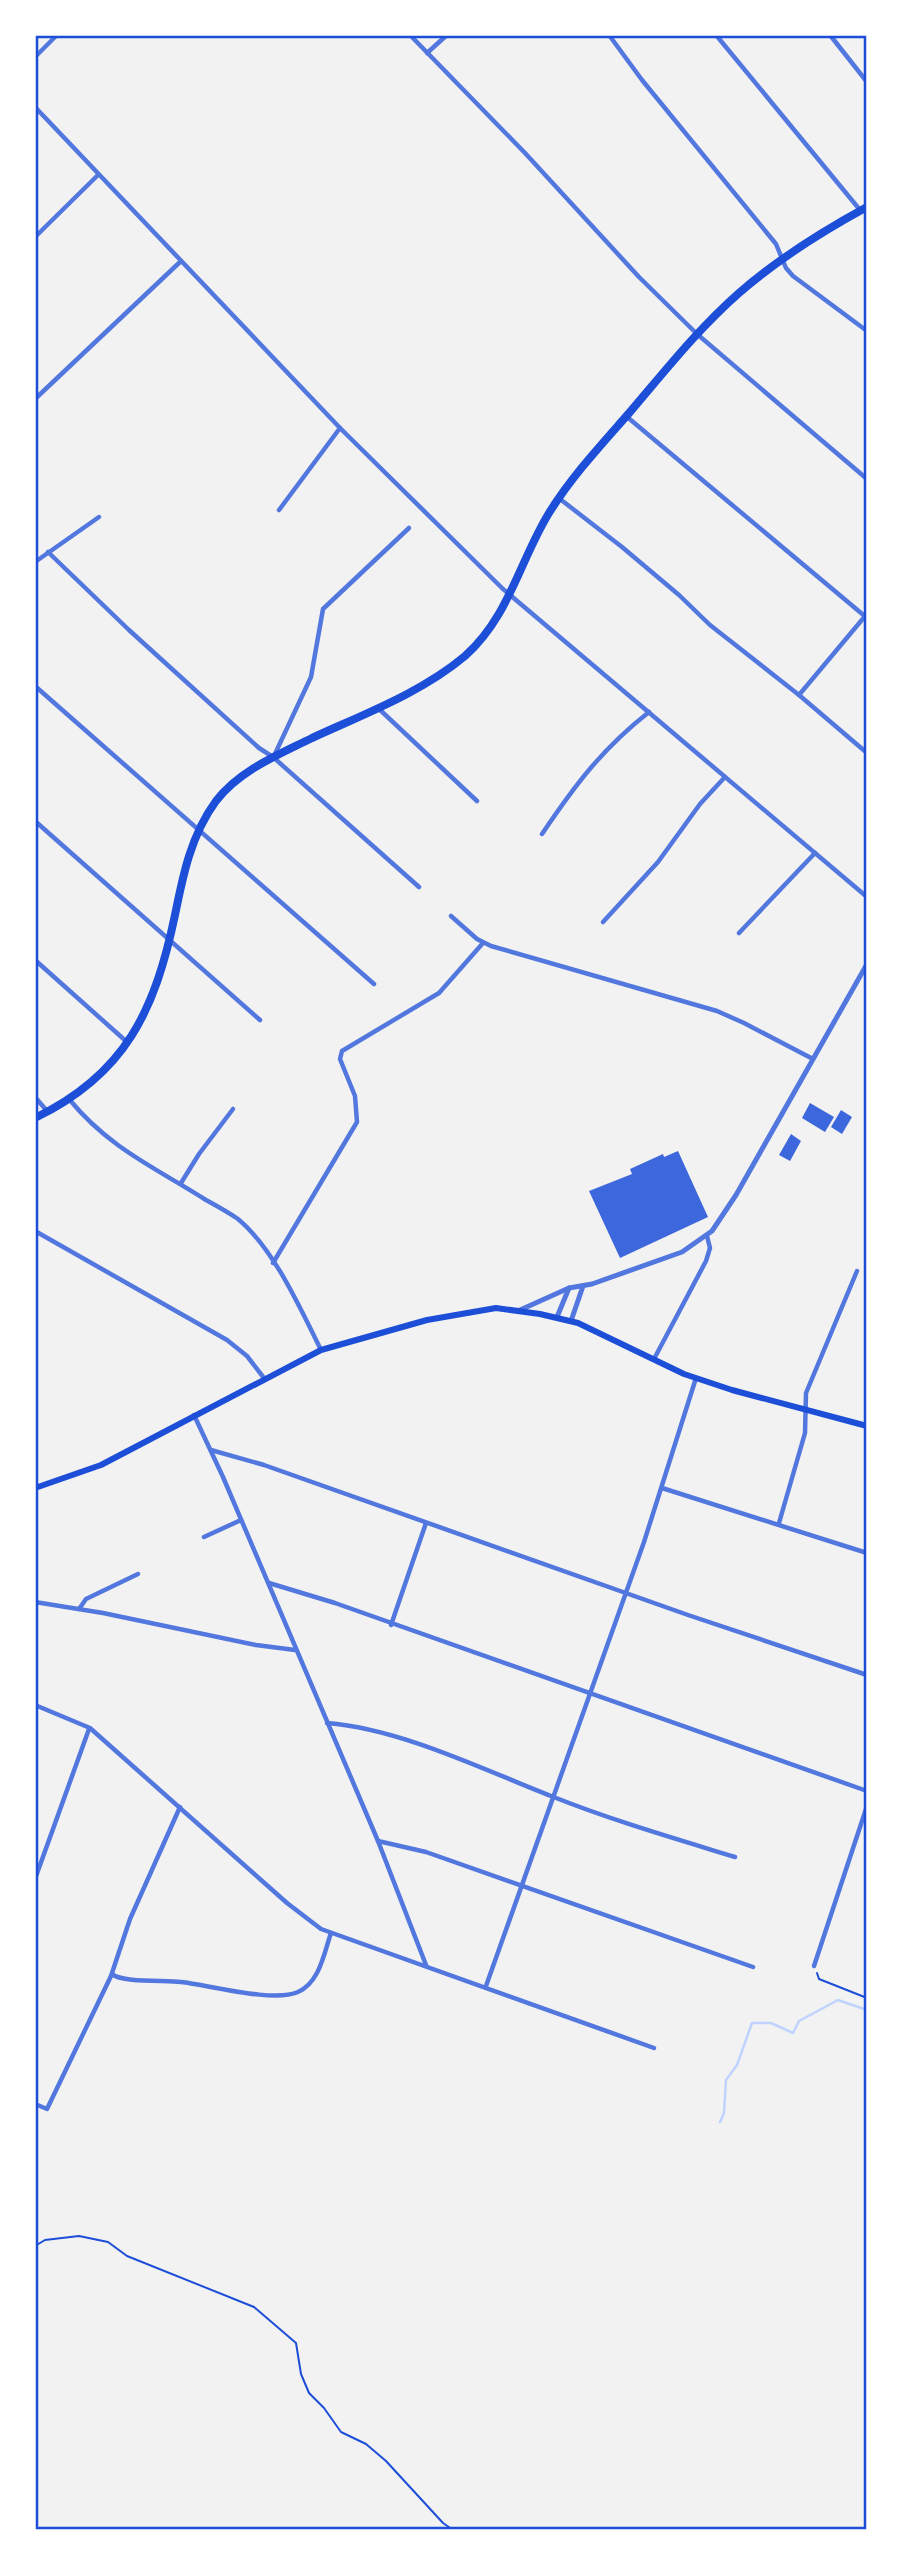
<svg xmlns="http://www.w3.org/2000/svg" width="902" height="2565" viewBox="0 0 902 2565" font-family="Poppins,sans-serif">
  <rect width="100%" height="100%" fill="#f2f2f2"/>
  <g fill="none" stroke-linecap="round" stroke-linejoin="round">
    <path stroke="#bfd3fe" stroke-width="2.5" d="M720 2122 724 2113 726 2080 737 2065 752 2023H771L793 2033 799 2021 838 2000 867 2010"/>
  </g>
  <g fill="#3d67dc">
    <path d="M810 1103 834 1117 825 1132 802 1118Z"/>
    <path d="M841 1110 852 1117 842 1134 831 1127Z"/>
    <path d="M791 1134 801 1141 790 1161 779 1155Z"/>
    <path d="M678 1151 708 1217 620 1258 589 1191 632 1174 630 1169 663 1154 664 1157Z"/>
  </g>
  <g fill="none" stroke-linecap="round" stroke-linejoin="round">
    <g stroke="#1d4ed8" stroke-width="2">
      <path d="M817 1973 819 1979 867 1998"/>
      <path d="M35 2246 45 2240 79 2236 108 2242 127 2256 254 2307 296 2343 301 2374 309 2393 324 2408 341 2432 366 2444 386 2461 443 2523 453 2530"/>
    </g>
    <g stroke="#5277de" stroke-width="4.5">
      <path d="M410 35 525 153 639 277 697 334 867 479"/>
      <path d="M609 35 642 80 776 244 786 268 793 276 867 331"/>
      <path d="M716 35 860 210"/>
      <path d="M830 35 867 82"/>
      <path d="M427 53 447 35"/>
      <path d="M35 57 57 35"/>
      <path d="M35 107 340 428 503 589 867 897"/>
      <path d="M35 237 98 175"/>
      <path d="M35 399 180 262"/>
      <path d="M626 416 867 618"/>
      <path d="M560 499 622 547 679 595 710 625 799 695 867 753"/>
      <path d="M279 510 340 428"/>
      <path d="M48 552 129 630 259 748 273 757 419 887"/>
      <path d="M35 562 99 517"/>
      <path d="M35 686 374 984"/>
      <path d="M799 695 866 615"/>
      <path d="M378 708 477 801"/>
      <path d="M274 756 311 677 323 609 409 528"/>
      <path d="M35 821 260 1020"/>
      <path d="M542 834C575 785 602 749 649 712"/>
      <path d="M451 916 477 939 491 946 717 1011 744 1023 813 1059"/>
      <path d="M603 922 658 862 700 804 725 777"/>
      <path d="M739 933 815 853"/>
      <path d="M35 960 127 1042"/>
      <path d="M35 1097 47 1111"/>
      <path d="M69 1099C109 1148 154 1167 206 1200 217 1206 228 1212 238 1219 274 1249 300 1308 321 1350"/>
      <path d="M181 1183 199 1154 233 1109"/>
      <path d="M35 1231 227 1340 247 1356 264 1378"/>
      <path d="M273 1263 357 1122 355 1096 340 1059 342 1051 439 993 483 943"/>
      <path d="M654 1359 706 1261 710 1248 707 1236"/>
      <path d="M194 1415 223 1477 378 1841 426 1965"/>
      <path d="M211 1450 264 1465 688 1615 867 1675"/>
      <path d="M662 1488 867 1553"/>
      <path d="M779 1523 805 1433 806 1393 857 1271"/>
      <path d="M204 1537 241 1520"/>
      <path d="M269 1583 335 1603 867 1791"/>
      <path d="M35 1602 103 1613 256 1645 295 1650"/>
      <path d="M79 1609 86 1599 138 1574"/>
      <path d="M391 1625 426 1523"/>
      <path d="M35 1705 90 1728 287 1903 321 1929 654 2048"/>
      <path d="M327 1723C401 1729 482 1769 551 1796 611 1820 673 1838 735 1857"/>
      <path d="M378 1841 426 1852 753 1967"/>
      <path d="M35 1879 89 1729"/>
      <path d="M814 1966 867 1806"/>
      <path d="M112 1974C122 1983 165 1980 181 1982 209 1985 273 2003 298 1992 320 1982 324 1953 331 1933"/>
      <path d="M486 1986 644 1542 696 1378"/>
      <path d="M35 2104 47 2109 111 1976 130 1919 180 1807"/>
    </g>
    <g stroke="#5277de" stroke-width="5">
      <path d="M520 1310 569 1288 592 1284 682 1252 712 1231 736 1195 867 964"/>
      <path d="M557 1317 569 1288"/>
      <path d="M571 1321 583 1286"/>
    </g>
    <path stroke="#1d4ed8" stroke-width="6" d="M35 1488 101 1465 321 1350 427 1320 496 1308 540 1314 578 1323 684 1374 732 1390 867 1426"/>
    <path stroke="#1d4ed8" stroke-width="8" d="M35 1118C126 1074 155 1010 175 915 183 875 191 835 216 801 240 770 278 755 312 738 364 714 421 693 465 656 509 617 520 560 549 513 572 476 602 444 630 412 665 371 698 329 739 293 778 259 821 232 867 207"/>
  </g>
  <rect width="902" height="2565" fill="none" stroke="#ffffff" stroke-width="74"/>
  <rect x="37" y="37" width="828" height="2491" fill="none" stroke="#1d4ed8" stroke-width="2.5"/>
</svg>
